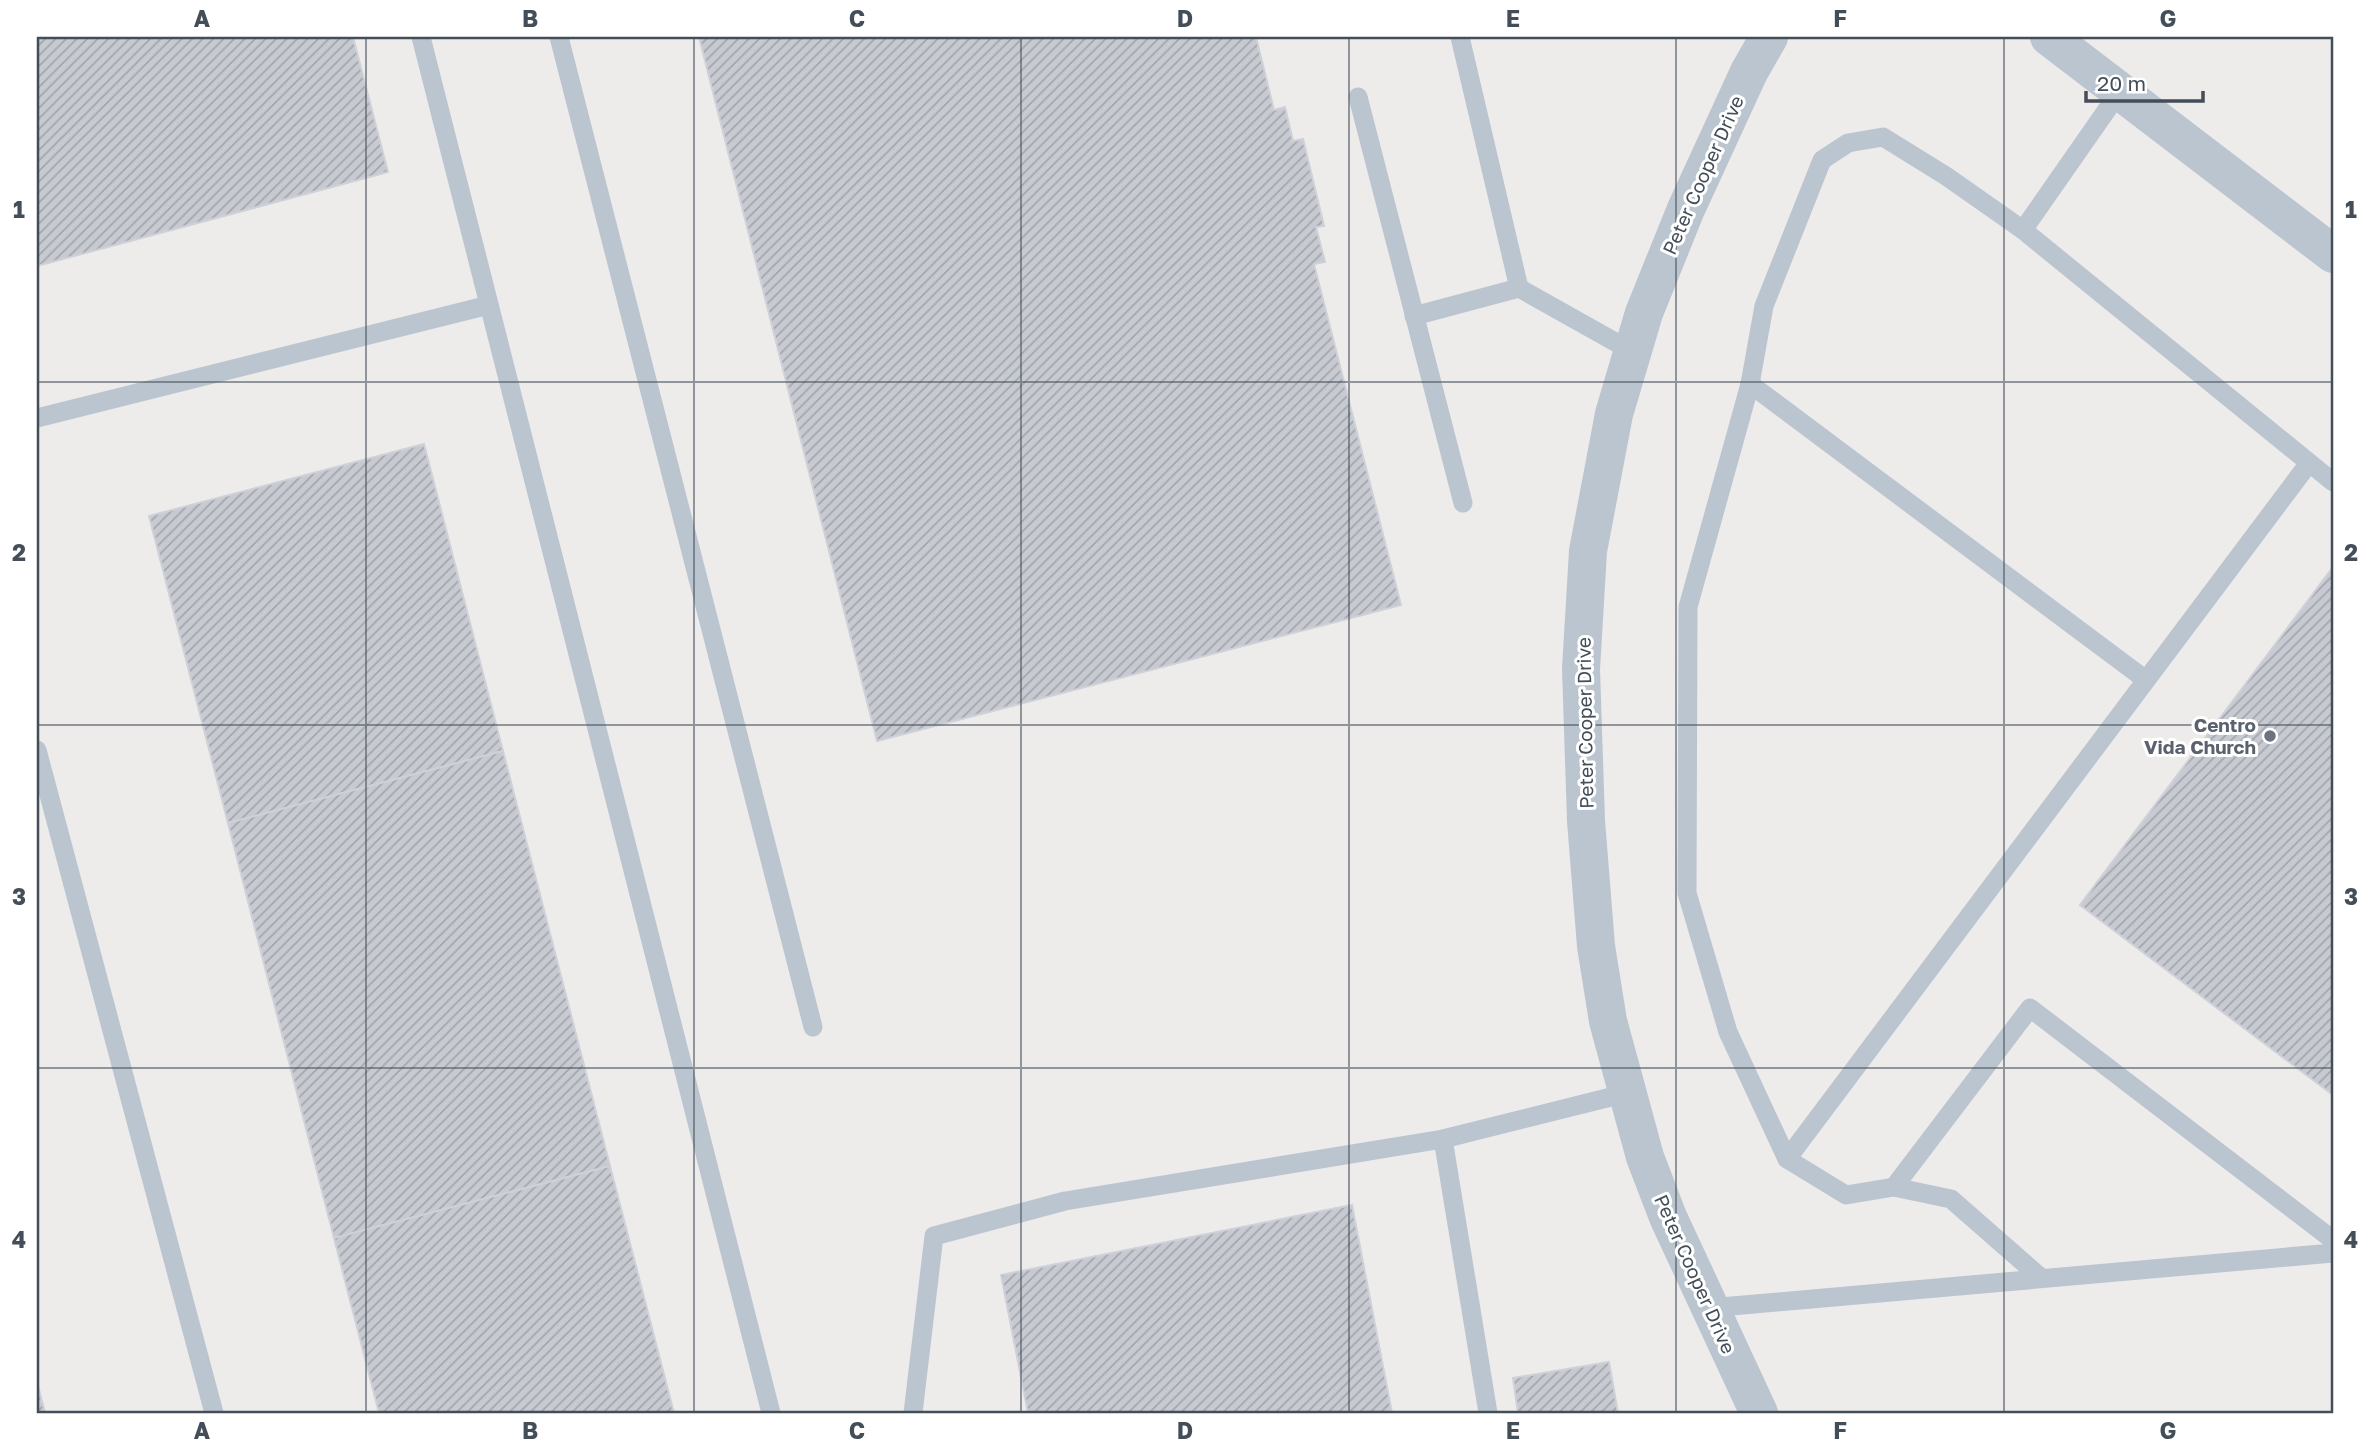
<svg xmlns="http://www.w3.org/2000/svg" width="2370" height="1450" viewBox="0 0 2370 1450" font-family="'Golos Text',sans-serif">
  <defs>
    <pattern id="building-hatch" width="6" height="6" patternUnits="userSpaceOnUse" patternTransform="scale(1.75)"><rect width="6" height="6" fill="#c7cad1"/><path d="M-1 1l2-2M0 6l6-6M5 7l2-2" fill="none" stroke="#a3a6ad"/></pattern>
  </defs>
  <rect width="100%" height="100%" fill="#eeebeb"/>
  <g fill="url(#building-hatch)" stroke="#ced1d8" stroke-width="2">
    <path d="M37 37H353L388 172 37 266Z"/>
    <path d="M699 37H1256L1274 110 1285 107 1293 141 1303 139 1324 226 1316 227 1325 262 1314 264 1401 605 877 741Z"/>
    <path d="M424 444 503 751 228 823 149 516Z"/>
    <path d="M2333 567V1095L2080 905Z"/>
    <path d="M503 751 610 1166 334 1238 228 823Z"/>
    <path d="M610 1166 674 1413H379L334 1238Z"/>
    <path d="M1352 1205 1392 1413H1028L1001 1275Z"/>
    <path d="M1609 1362 1618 1413H1518L1513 1378Z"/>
    <path d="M37 1382 45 1413H37Z"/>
  </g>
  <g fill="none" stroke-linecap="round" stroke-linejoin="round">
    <g stroke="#bbc5cf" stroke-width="19">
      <path d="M421 37 771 1413"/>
      <path d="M559 37 813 1027"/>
      <path d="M1460 37 1519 288"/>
      <path d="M2120 91 2023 230 2333 482"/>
      <path d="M1358 97 1463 503"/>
      <path d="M2023 230 1946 176 1883 137 1848 143 1822 160 1764 306 1750 384 1688 607 1687 893 1728 1032 1787 1159 1846 1195 1894 1187 1951 1199 2040 1277"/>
      <path d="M1414 316 1519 288 1633 352"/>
      <path d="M1750 384 2146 680"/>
      <path d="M37 418 489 305"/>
      <path d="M37 750 214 1413"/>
      <path d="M1443 1139 1627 1093"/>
      <path d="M1787 1159 2309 463"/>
      <path d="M1894 1187 2030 1008 2333 1240"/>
      <path d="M1709 1308 2333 1253"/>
      <path d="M913 1413 934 1236 1065 1201 1443 1139 1488 1413"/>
    </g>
    <g stroke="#bbc5cf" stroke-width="38">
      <path d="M2049 37 2333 254"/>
      <path d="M1759 1413 1668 1217 1645 1157 1608 1021 1596 946 1586 821 1581 669 1588 551 1614 414 1644 313 1686 209 1749 72 1769 37"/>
    </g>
  </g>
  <path fill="none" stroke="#434e59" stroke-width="2" stroke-opacity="0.55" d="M366 37V1413M694 37V1413M1021 37V1413M1349 37V1413M1676 37V1413M2004 37V1413M37 382H2333M37 725H2333M37 1068H2333"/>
  <circle fill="#6b7280" stroke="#fff" stroke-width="2.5" cx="2270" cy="736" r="7"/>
  <g text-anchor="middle" stroke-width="6" stroke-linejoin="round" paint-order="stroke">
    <g font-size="19" fill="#434e59" stroke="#fff">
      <text transform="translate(1703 175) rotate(-66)" y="7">Peter Cooper Drive</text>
      <text transform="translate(1585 723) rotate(-91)" y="7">Peter Cooper Drive</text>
      <text transform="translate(1695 1274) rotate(66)" y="7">Peter Cooper Drive</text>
    </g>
    <g font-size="19" font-weight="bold" fill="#5b616d" stroke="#fff" text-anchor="end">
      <text x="2256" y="732">Centro<tspan x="2256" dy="22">Vida Church</tspan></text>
    </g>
  </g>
  <rect width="2370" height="1450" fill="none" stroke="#ffffff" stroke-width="77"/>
  <path d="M2086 91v10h117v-10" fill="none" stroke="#434e59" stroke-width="3.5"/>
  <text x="2097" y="91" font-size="21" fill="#434e59" stroke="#ffffff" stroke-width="5" paint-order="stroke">20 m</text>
  <rect x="38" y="38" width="2294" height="1374" fill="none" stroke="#434e59" stroke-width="2.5"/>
  <g font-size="23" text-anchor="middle" font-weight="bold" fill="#434e59">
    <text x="202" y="27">A</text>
    <text x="530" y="27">B</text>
    <text x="857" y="27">C</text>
    <text x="1185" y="27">D</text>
    <text x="1513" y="27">E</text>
    <text x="1840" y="27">F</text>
    <text x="2168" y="27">G</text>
    <text x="19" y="218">1</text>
    <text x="2351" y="218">1</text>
    <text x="19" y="561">2</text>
    <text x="2351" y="561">2</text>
    <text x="19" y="905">3</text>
    <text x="2351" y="905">3</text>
    <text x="19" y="1248">4</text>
    <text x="2351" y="1248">4</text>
    <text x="202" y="1439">A</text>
    <text x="530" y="1439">B</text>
    <text x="857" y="1439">C</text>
    <text x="1185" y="1439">D</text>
    <text x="1513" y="1439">E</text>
    <text x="1840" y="1439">F</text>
    <text x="2168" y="1439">G</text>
  </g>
</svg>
